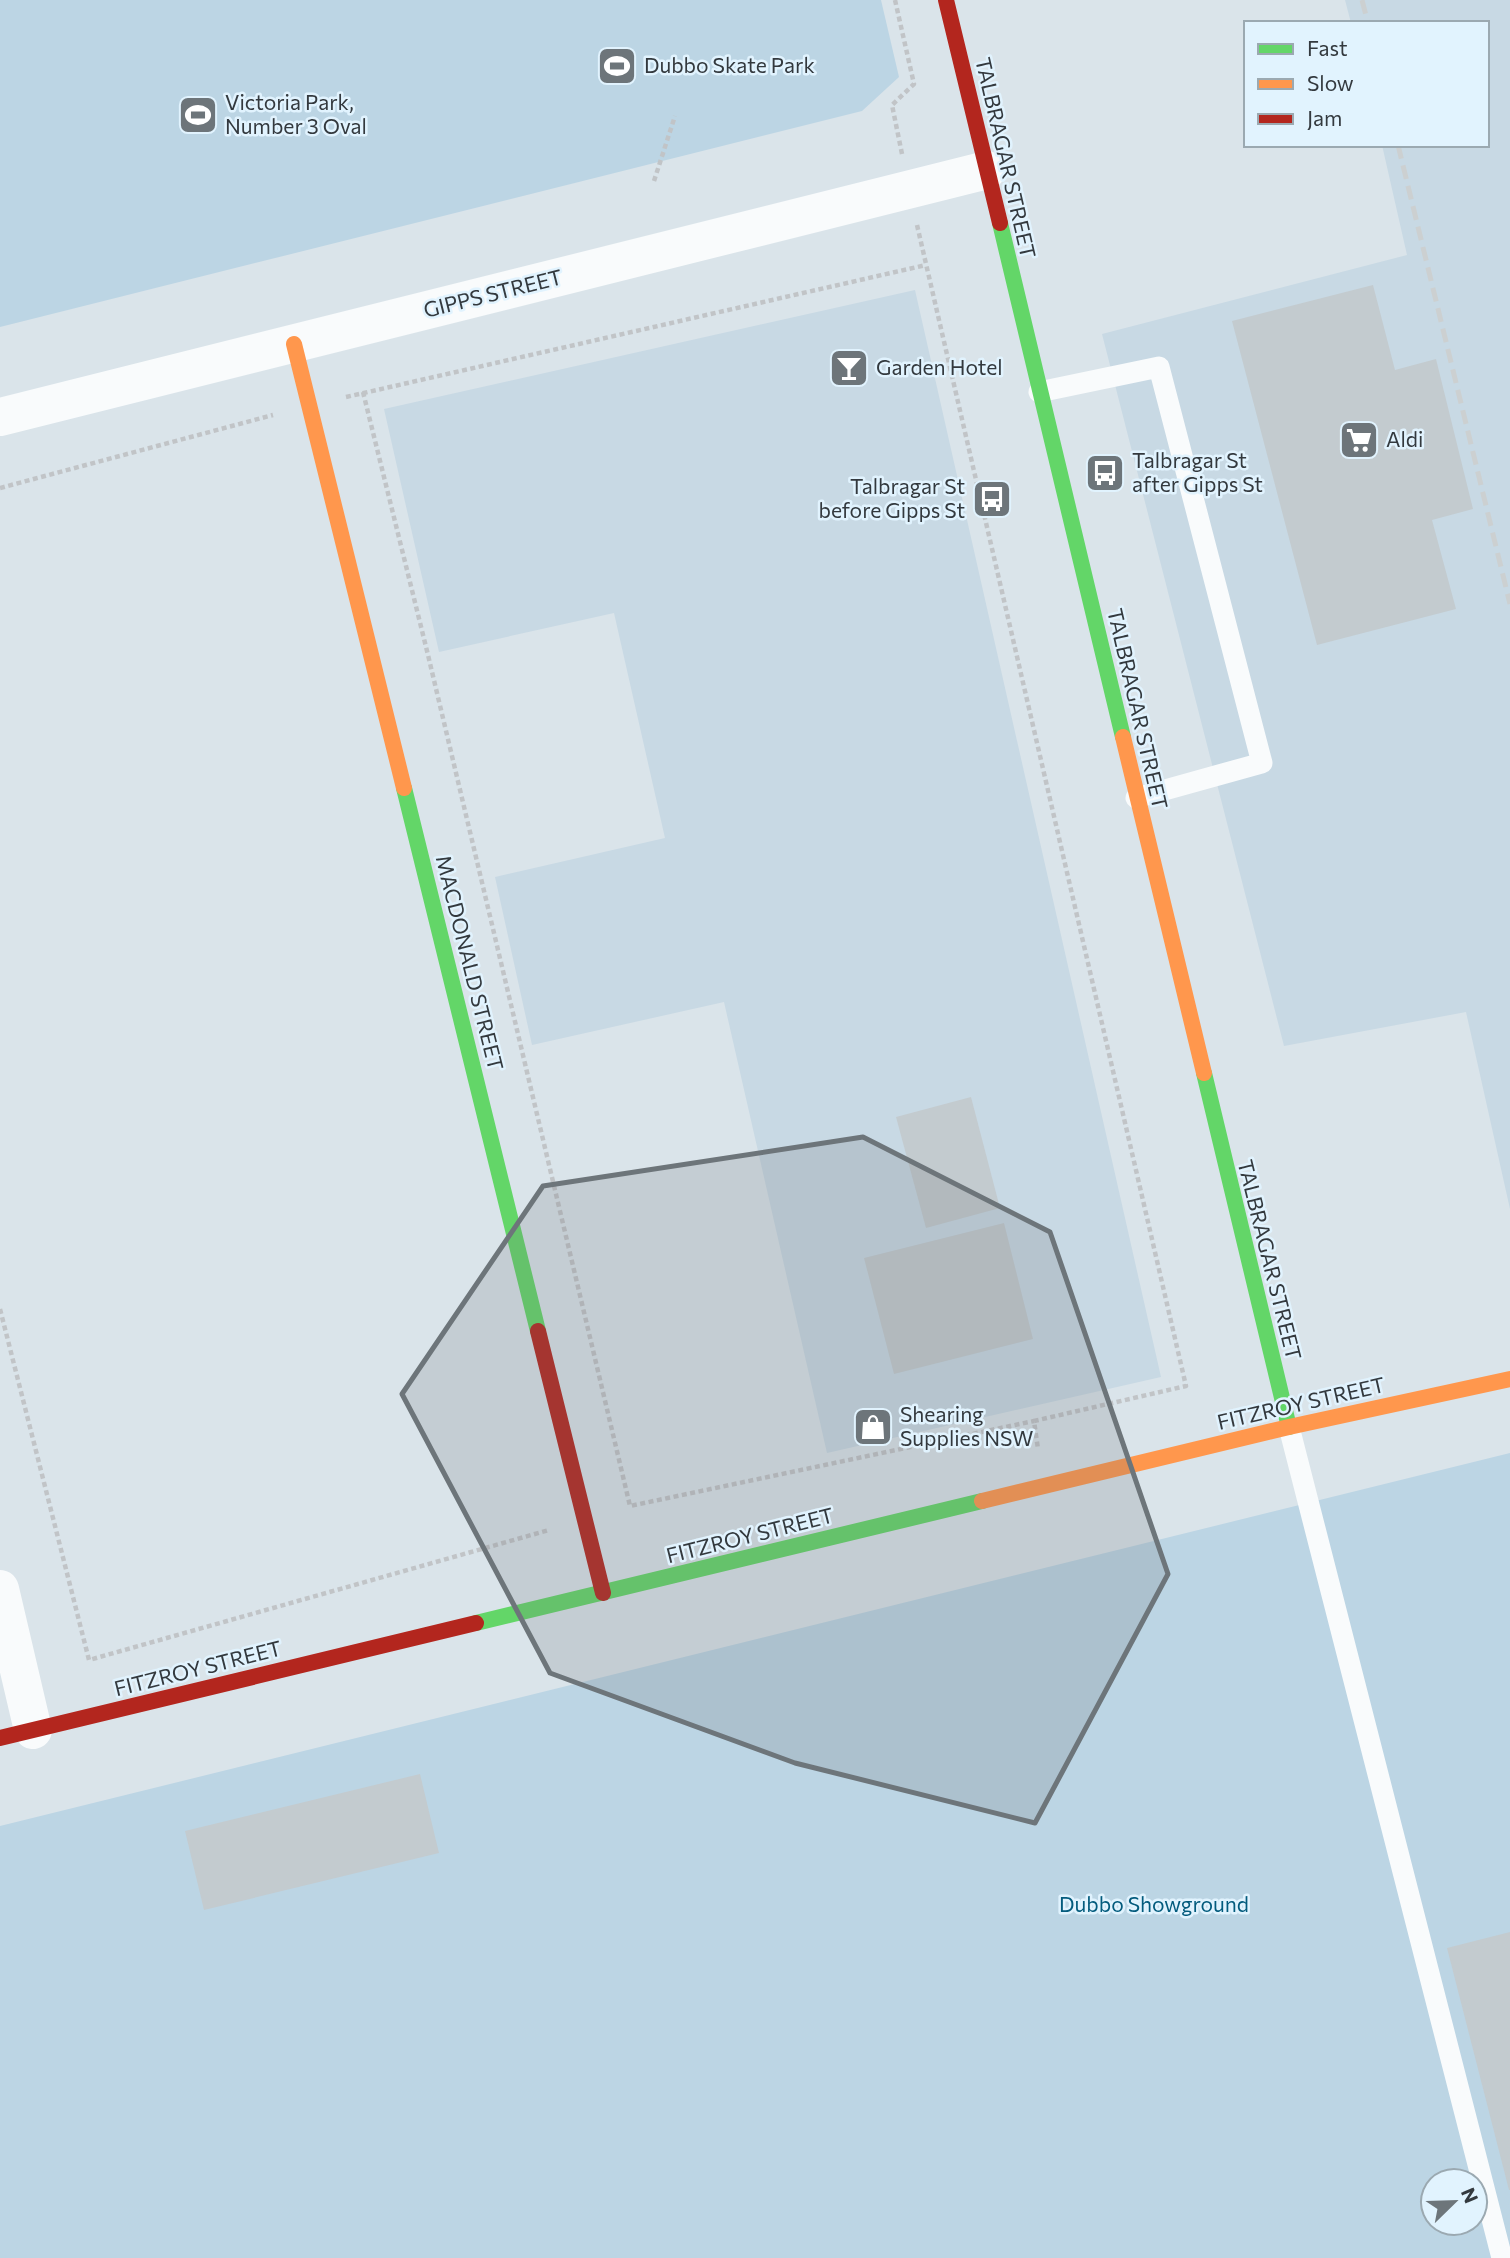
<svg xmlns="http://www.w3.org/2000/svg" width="1510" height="2258" viewBox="0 0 1510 2258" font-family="Commissioner,sans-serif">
  <rect width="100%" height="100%" fill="#dae4ea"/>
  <g fill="#c8d9e4">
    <path d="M1345 0H1510V1209L1466 1012 1284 1046 1102 334 1407 255 1382 145H1487V23H1351Z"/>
    <path d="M915 290 1161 1377 827 1453 724 1002 532 1045 495 877 665 838 614 613 439 652 384 409Z"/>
  </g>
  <g fill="#bcd5e4" fill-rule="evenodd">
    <path d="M0 0H881L899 77 862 111 0 327Z"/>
    <path d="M1510 1453V2258H0V1826ZM1433 2181H1475V2223H1433Z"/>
  </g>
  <g fill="#c3cbcf">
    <path d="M1373 285 1395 370 1436 359 1473 509 1432 520 1456 609 1317 645 1232 321Z"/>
    <path d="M971 1097 1000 1208 926 1228 896 1117Z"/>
    <path d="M1004 1223 1033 1339 894 1374 864 1258Z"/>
    <path d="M420 1774 439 1853 204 1910 185 1831Z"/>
    <path d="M1510 1932V2190H1509L1447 1948Z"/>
  </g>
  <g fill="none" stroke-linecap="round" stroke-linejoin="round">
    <g stroke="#c1c4c7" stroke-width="4.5" stroke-dasharray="5 3.5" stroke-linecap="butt">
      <path d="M895 0 914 84 892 105 902 154"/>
      <path d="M654 181 675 116"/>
      <path d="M917 225 1186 1386 1034 1421 1038 1449"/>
      <path d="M363 392 428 655 630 1506 1034 1421"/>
      <path d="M346 397 926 265"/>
      <path d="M0 488 273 415"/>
      <path d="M0 1309 89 1660 549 1530"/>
    </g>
    <g stroke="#f9fbfc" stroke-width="21">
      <path d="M1039 392 1159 367 1262 763 1136 798"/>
      <path d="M1289 1427 1502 2258"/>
    </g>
    <g stroke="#f9fbfc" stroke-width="38">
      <path d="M0 417 987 170"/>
      <path d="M0 1589 33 1730"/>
    </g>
    <g stroke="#63d668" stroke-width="16">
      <path d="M1000 223 1123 737"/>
      <path d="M404 788 538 1331"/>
      <path d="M1204 1073 1289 1427"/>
      <path d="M476 1623 982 1501"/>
    </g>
    <g stroke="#ff974d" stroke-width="16">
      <path d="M294 344 404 788"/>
      <path d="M1123 737 1204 1073"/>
      <path d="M982 1501 1289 1427 1510 1379"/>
    </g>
    <g stroke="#b3261e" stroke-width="16">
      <path d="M946 0 1000 223"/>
      <path d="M538 1331 603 1593"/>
      <path d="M0 1738 476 1623"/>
    </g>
    <g stroke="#ccd0d1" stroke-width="5" stroke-dasharray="14 7" stroke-linecap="butt">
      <path d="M1362 0 1368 23"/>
      <path d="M1398 145 1510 604"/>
    </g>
  </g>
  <path fill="#6d757a" fill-opacity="0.2" stroke="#6d757a" stroke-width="5" stroke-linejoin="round" d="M863 1137 1050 1232 1168 1574 1035 1823 795 1763 550 1673 402 1394 543 1186Z"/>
  <defs>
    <g id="stadium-square" transform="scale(2.0125)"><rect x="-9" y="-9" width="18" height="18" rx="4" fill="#6d757a" stroke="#e1f3fe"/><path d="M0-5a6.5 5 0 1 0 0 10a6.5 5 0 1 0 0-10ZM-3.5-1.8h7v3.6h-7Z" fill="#fff"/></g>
    <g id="bar-square" transform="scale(2.0125)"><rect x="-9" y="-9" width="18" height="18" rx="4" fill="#6d757a" stroke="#e1f3fe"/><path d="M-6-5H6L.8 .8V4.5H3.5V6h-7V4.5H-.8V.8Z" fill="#fff"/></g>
    <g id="supermarket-square" transform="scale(2.0125)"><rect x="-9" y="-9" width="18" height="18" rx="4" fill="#6d757a" stroke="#e1f3fe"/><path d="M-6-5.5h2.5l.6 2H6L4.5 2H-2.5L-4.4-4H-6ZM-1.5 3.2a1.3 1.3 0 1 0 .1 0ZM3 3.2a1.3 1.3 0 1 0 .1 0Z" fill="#fff"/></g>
    <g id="bus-square" transform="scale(2.0125)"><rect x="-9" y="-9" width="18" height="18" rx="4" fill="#6d757a" stroke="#e1f3fe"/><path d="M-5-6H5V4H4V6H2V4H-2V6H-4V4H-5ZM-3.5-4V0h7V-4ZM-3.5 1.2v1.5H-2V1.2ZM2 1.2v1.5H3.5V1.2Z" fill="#fff"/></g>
    <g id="shop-square" transform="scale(2.0125)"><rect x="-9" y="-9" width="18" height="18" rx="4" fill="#6d757a" stroke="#e1f3fe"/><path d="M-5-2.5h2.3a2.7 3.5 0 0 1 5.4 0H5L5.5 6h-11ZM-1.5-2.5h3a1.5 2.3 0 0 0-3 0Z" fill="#fff"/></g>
  </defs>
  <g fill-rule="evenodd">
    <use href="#stadium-square" x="617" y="66"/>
    <use href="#stadium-square" x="198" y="115"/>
    <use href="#bar-square" x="849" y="368"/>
    <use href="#supermarket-square" x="1359" y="440"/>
    <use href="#bus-square" x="1105" y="473"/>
    <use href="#bus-square" x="992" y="499"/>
    <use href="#shop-square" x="873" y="1427"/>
  </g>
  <g text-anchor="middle" stroke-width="5" stroke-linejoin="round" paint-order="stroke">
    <g font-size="21" fill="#33393e" stroke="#e1f3fe" text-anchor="start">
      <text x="644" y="73">Dubbo Skate Park</text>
      <text x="225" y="110">Victoria Park,<tspan x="225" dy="24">Number 3 Oval</tspan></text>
      <text x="876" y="375">Garden Hotel</text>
      <text x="1386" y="447">Aldi</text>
      <text x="1132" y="468">Talbragar St<tspan x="1132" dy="24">after Gipps St</tspan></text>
      <text x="965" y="494" text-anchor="end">Talbragar St<tspan x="965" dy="24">before Gipps St</tspan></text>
      <text x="900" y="1422">Shearing<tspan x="900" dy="24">Supplies NSW</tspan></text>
    </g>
    <g font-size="21" fill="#33393e" stroke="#e1f3fe">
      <text transform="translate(1005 158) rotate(77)" y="7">TALBRAGAR STREET</text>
      <text transform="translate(493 294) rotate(-14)" y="7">GIPPS STREET</text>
      <text transform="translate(1137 709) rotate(77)" y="7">TALBRAGAR STREET</text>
      <text transform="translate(469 963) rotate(76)" y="7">MACDONALD STREET</text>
      <text transform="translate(1269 1260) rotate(76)" y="7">TALBRAGAR STREET</text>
      <text transform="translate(1301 1404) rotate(-13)" y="7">FITZROY STREET</text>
      <text transform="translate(750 1536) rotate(-14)" y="7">FITZROY STREET</text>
      <text transform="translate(198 1669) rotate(-14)" y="7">FITZROY STREET</text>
    </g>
    <g font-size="21" fill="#035b7d" stroke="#e1f3fe">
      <text x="1154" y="1912">Dubbo Showground</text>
    </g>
  </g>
  <rect x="1244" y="21" width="245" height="126" fill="#e1f3fe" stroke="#9ba9b1" stroke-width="2"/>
  <rect x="1258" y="44" width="35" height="10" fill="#63d668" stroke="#9ba9b1" stroke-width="2"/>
  <text x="1307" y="56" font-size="21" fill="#33393e">Fast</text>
  <rect x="1258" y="79" width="35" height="10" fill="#ff974d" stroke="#9ba9b1" stroke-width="2"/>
  <text x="1307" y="91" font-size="21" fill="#33393e">Slow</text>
  <rect x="1258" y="114" width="35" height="10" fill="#b3261e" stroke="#9ba9b1" stroke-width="2"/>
  <text x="1307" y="126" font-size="21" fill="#33393e">Jam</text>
  <g transform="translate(1454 2202) rotate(67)"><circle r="33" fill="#e1f3fe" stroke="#9ba9b1" stroke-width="2"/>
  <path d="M0-5L12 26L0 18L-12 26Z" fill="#6d757a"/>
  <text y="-10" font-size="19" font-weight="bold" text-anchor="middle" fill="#33393e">N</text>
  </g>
</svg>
